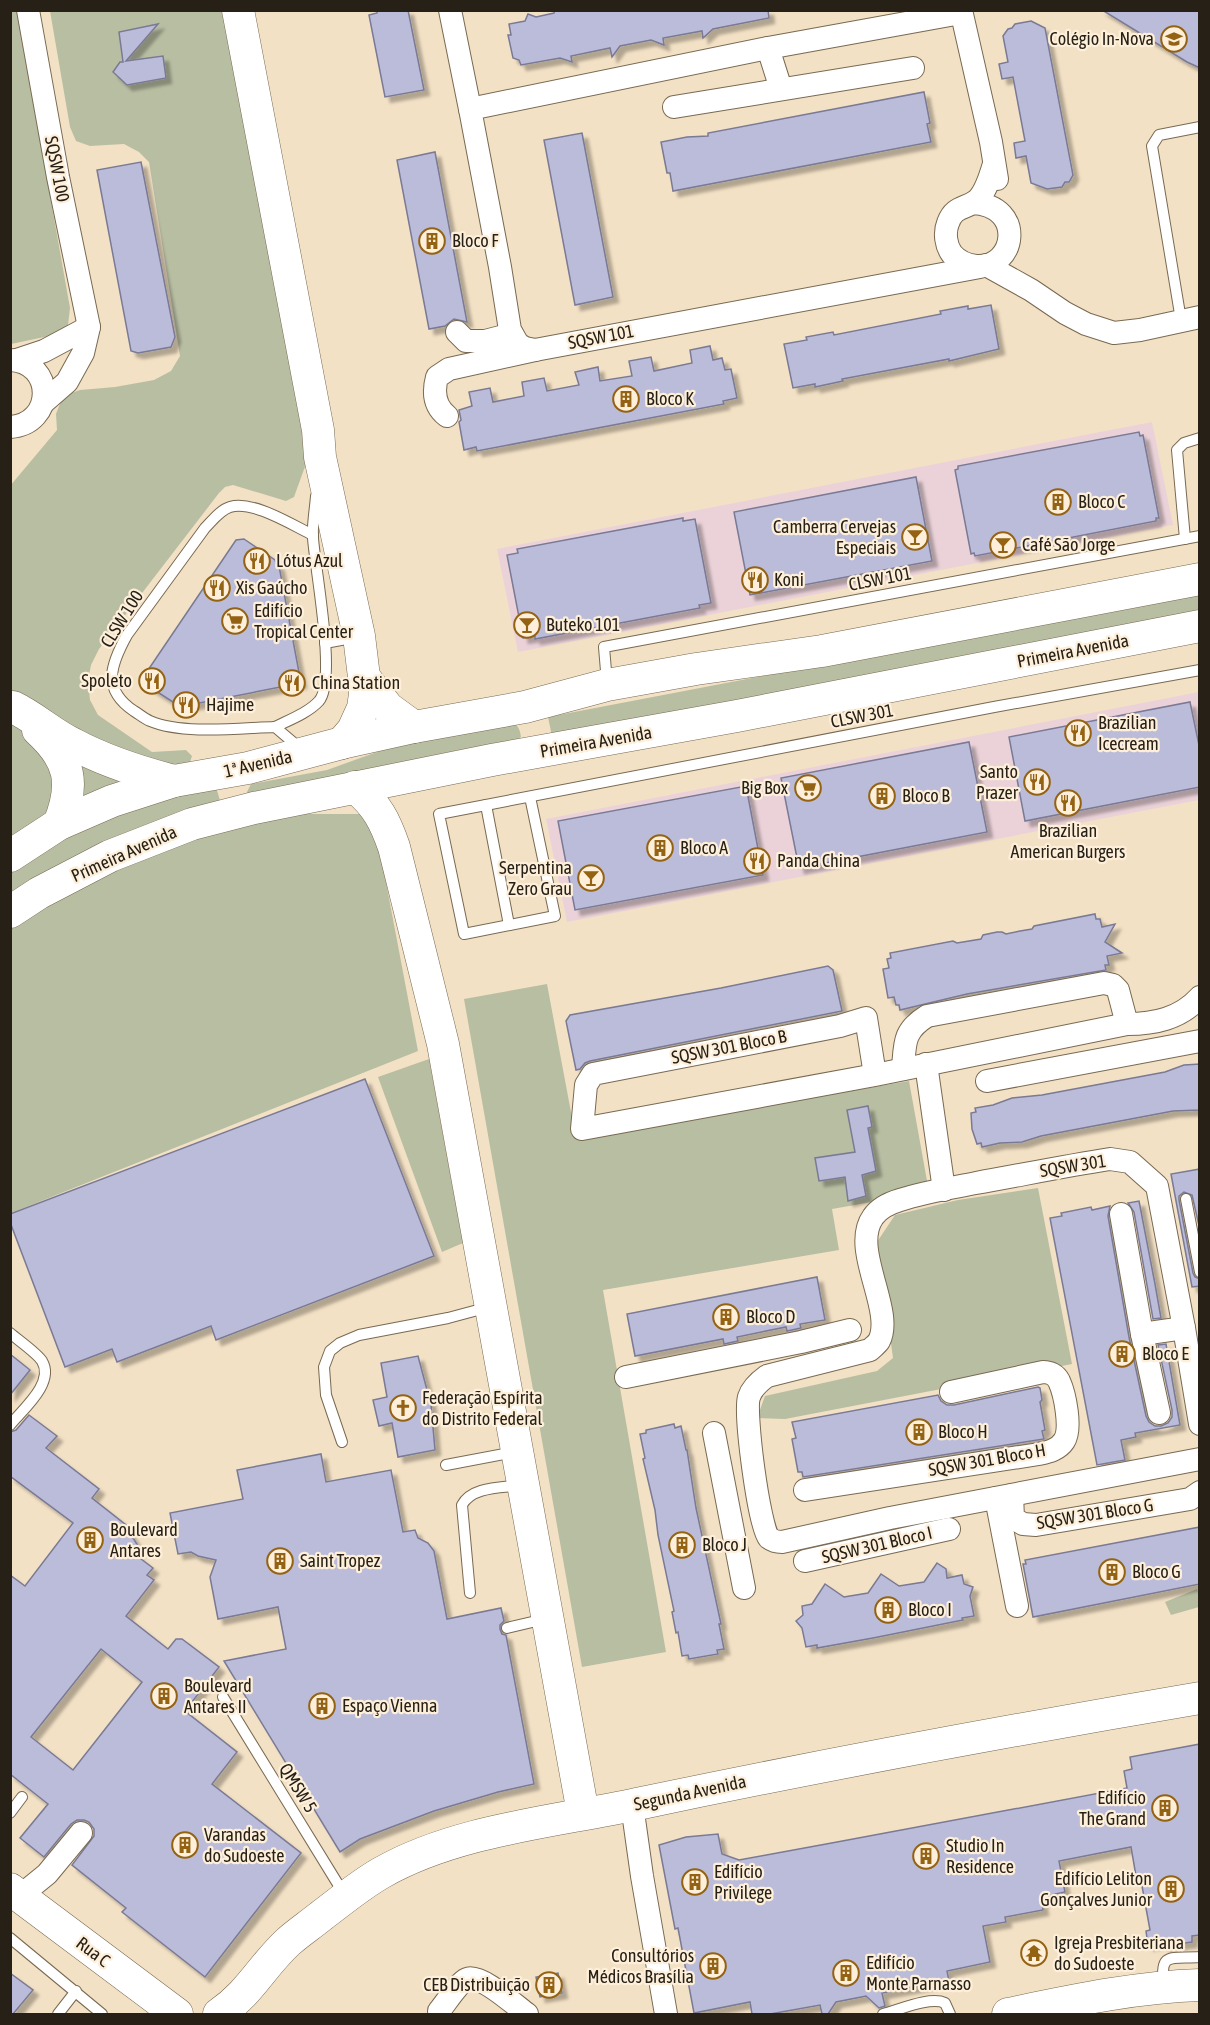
<svg xmlns="http://www.w3.org/2000/svg" width="1210" height="2025" viewBox="0 0 1210 2025" font-family="'Asap Condensed',sans-serif">
  <defs>
    <filter id="shadow"><feDropShadow dx="5.5" dy="5.5" stdDeviation="1.5" flood-color="#0004"/></filter>
  </defs>
  <rect width="100%" height="100%" fill="#f3e1c5"/>
  <g fill="#ebd2d9">
    <path d="M1152 422 1173 525 518 652 497 549Z"/>
    <path d="M1199 692V800L567 922 546 819Z"/>
  </g>
  <g fill="#b8bea2">
    <path d="M17 10 70 308 68 325 54 335 11 344 10 11Z"/>
    <path d="M50 11H228L311 450 294 497 286 501 233 485 225 487 219 493 99 649 91 665 88 681 90 700 98 715 152 752 186 750 192 756 189 765 126 764 11 696 10 486 57 430 56 414 63 396 80 390 115 387 154 380 171 371 180 356 149 162 139 152 124 144 90 146 76 141 70 127Z"/>
    <path d="M1199 593V619L553 741 548 717Z"/>
    <path d="M11 706 216 787 224 814H373L418 1051 11 1213Z"/>
    <path d="M513 724C519 725 520 731 521 737L518 739C428 755 338 776 248 794L247 792 251 784 327 770 388 748Z"/>
    <path d="M547 984 576 1139 909 1081 929 1192 832 1209 839 1250 603 1290 666 1652 582 1667 464 999Z"/>
    <path d="M429 1059 463 1243 442 1252 378 1077Z"/>
    <path d="M1038 1188 1072 1364 785 1419 757 1418 765 1396 877 1371 893 1358 877 1242 895 1215 958 1200Z"/>
    <path d="M1197 1589 1199 1594V1607L1171 1615 1165 1602Z"/>
  </g>
  <g fill="#bbbcd9" stroke="#7a7a95" stroke-width="1.5" fill-rule="evenodd" filter="url(#shadow)">
    <path d="M377 10H408L424 90 385 97 369 15 377 13Z"/>
    <path d="M555 10H768L769 18 713 29 703 38 702 31 663 38 664 45 651 40 620 46 612 57 610 48 571 56 572 62 560 58 521 65 519 60 513 58 508 35H511L509 24 525 21 528 14 536 17 554 13Z"/>
    <path d="M1102 10H1200V68L1187 62Z"/>
    <path d="M1031 21 1045 28 1073 175 1069 182H1065L1062 187 1047 189 1031 183 1026 156 1016 158 1014 143 1025 141 1013 77 1002 79 999 64 1008 62 1003 36 1008 29 1012 28 1015 24Z"/>
    <path d="M158 24 126 61 163 56 166 78 127 85 113 72 120 62H123L119 32Z"/>
    <path d="M924 92 930 123 927 124 931 142 673 191 670 173H667L661 142 687 137 708 136V133Z"/>
    <path d="M582 133 613 297 575 305 544 140Z"/>
    <path d="M435 152 467 322 454 319 445 326 429 329 397 160Z"/>
    <path d="M141 162 175 337 171 347 138 353 131 351 97 170Z"/>
    <path d="M991 305 999 349 949 361V359L842 379 843 381 815 387V384L793 388 784 344 807 340 806 337 833 332 834 335 941 314 940 311 968 306V309Z"/>
    <path d="M710 346 713 360 722 358 725 370 731 369 737 398 723 401 724 404 477 451 476 447 464 450 459 422 461 420 459 410 472 406 469 392 490 388 493 402 524 396 522 382 544 378 547 391 579 385 575 372 598 367 600 381 632 376 629 361 651 357 654 371 692 363 690 350Z"/>
    <path d="M1139 432 1140 436 1143 435 1153 487 1159 518H1156V521L975 556 974 553 971 554 955 470 958 469V466Z"/>
    <path d="M916 477 932 561 750 595 734 512Z"/>
    <path d="M683 518V521L695 519 711 603 699 605 700 608 535 639V636L523 638 507 555 518 553 517 549Z"/>
    <path d="M244 539 275 560 276 563 279 566 301 683 184 706 176 704 145 684 144 676 236 540Z"/>
    <path d="M1190 702 1200 750V787L1025 821 1009 737Z"/>
    <path d="M969 742 987 832 799 868 781 778Z"/>
    <path d="M746 786 763 875 575 910 558 821Z"/>
    <path d="M1095 914 1096 919H1100L1102 927 1115 924 1105 942 1122 953 1107 956 1109 965H1105L1106 970 967 994 900 1010 899 1005H896L894 997 888 998 883 969 889 968 887 959 891 958 890 953 953 941 957 943 981 939 983 935 997 932H1002L1006 934 1020 931 1032 929 1034 926Z"/>
    <path d="M828 966 833 970 842 1011 590 1061 585 1063 580 1069 576 1070 566 1021 570 1015 721 988Z"/>
    <path d="M1200 1064V1110L1173 1111 1041 1136 1022 1142 1000 1143 982 1147 981 1143 977 1144 972 1129 971 1113 976 1112 975 1108 993 1105 1012 1098 1042 1095 1165 1072 1184 1065Z"/>
    <path d="M365 1079 434 1256 216 1340 211 1326 117 1362 112 1349 65 1367 10 1222V1214Z"/>
    <path d="M868 1106 872 1127 868 1128 876 1171 862 1175 866 1196 848 1201 845 1177 819 1181 815 1158 855 1152 847 1110Z"/>
    <path d="M1200 1169V1230L1192 1195 1184 1192 1179 1196V1200L1193 1273 1195 1277 1200 1279V1286L1192 1287 1171 1174Z"/>
    <path d="M1139 1201 1155 1284 1161 1318 1153 1319 1134 1212 1128 1203Z"/>
    <path d="M1110 1206 1108 1216 1129 1337 1146 1416 1149 1422 1155 1426H1161L1168 1423 1172 1417V1410L1158 1345 1166 1344 1180 1425 1135 1433 1136 1437 1121 1440 1125 1460 1097 1465 1050 1218 1062 1216 1061 1213 1091 1207 1092 1210Z"/>
    <path d="M817 1277 825 1320 800 1324 801 1328 787 1331 786 1327 737 1337 738 1341 724 1344 723 1339 635 1356 627 1314Z"/>
    <path d="M10 1354 30 1370 10 1395Z"/>
    <path d="M418 1356 431 1405 435 1450 398 1457 392 1423 379 1426 373 1400 387 1397 381 1363Z"/>
    <path d="M1038 1387 1040 1388 1042 1400 1040 1402 1045 1430 1042 1431 1044 1439 803 1477 802 1472H798L792 1439 796 1438 792 1422 938 1395 941 1401 947 1405H954Z"/>
    <path d="M29 1415 57 1436 46 1448 99 1489 92 1498 130 1528 128 1530 140 1549 136 1555 153 1568 147 1575 154 1580 126 1616 168 1649 176 1639H182L219 1667 185 1711 237 1752 212 1784 301 1853 205 1977 122 1912 126 1908 72 1865 94 1836V1829L89 1822 84 1820H77L71 1824 44 1857 20 1838 48 1804 10 1774V1575L25 1586 73 1523 10 1476V1432L16 1430ZM101 1649 142 1682 73 1770 31 1737Z"/>
    <path d="M674 1424 675 1428 681 1426 686 1450H687L696 1508 721 1624H719L724 1649 717 1650 718 1654 689 1659 688 1655 682 1656 678 1632 676 1633 672 1612 674 1611 658 1535 655 1510 643 1459 645 1458 640 1434 646 1433V1430Z"/>
    <path d="M321 1454 326 1482 391 1470 403 1532 415 1530 418 1538 428 1543 434 1551 447 1619 501 1608 504 1621 500 1625V1629L502 1634 506 1635 534 1784 498 1792 434 1811 360 1839 340 1852 224 1661 286 1649 278 1607 218 1619 210 1577 216 1560 198 1556 191 1552 178 1554 170 1513 243 1499 237 1470Z"/>
    <path d="M1200 1527V1584L1033 1617 1023 1564H1026L1025 1560Z"/>
    <path d="M937 1563 946 1569 947 1578 962 1575 964 1584 973 1587 970 1596 974 1616 962 1618 963 1620 873 1638 817 1648V1645L806 1647 802 1628 796 1621 803 1615 802 1606 812 1604 825 1584 844 1597 868 1593 881 1574 899 1586 924 1582Z"/>
    <path d="M1200 1744V1935L1192 1936V1942L1164 1946 1163 1942 1148 1945 1146 1931 1150 1930 1140 1875 1136 1876 1131 1847 1059 1861 1065 1892 1041 1897 1043 1910 1005 1917 1006 1922 983 1926 990 1962 947 1971 949 1981 882 1993 885 2006 879 2008 866 1996 836 2002 828 2014H822L820 2005 770 2014H752L750 2002 694 2013 678 1928 675 1929 659 1845 686 1837 718 1834 722 1854 739 1860 837 1842 1127 1788 1124 1771 1132 1769 1130 1757Z"/>
    <path d="M10 1973 33 1990 13 2014H10Z"/>
    <path d="M558 1973 562 1993 540 1997 536 1977Z"/>
  </g>
  <g fill="none" stroke-linecap="round" stroke-linejoin="round">
    <g stroke="#796951" stroke-width="12">
      <g id="lane">
        <path d="M1181 320 1152 146 1159 135 1200 127"/>
        <path d="M1185 539 1177 450 1184 443 1200 438"/>
        <path d="M325 643 357 637"/>
        <path d="M607 683 604 647 1200 536"/>
        <path d="M275 727C289 720 308 713 319 701 337 680 315 569 313 538 312 524 315 510 316 496"/>
        <path d="M301 749 275 727C240 728 183 735 150 721 145 719 139 714 134 711 101 689 111 664 127 635L205 528C212 521 220 510 230 507 253 500 292 525 313 535"/>
        <path d="M530 797 555 916 464 934 439 814 994 707 1200 670"/>
        <path d="M486 805 509 925"/>
        <path d="M1186 1199 1200 1272"/>
        <path d="M10 1333C18 1340 37 1353 42 1361 55 1383 23 1409 10 1425"/>
        <path d="M342 1442 326 1395 324 1367 330 1351 340 1343 359 1335 448 1318 489 1307"/>
        <path d="M446 1465 515 1452"/>
        <path d="M470 1593 462 1505C472 1486 502 1488 521 1485"/>
        <path d="M507 1628 545 1619"/>
        <path d="M223 1697 344 1894"/>
        <path d="M10 1813 22 1797"/>
        <path d="M10 1938 102 2014"/>
        <path d="M1164 1984C1159 1951 1172 1959 1200 1957"/>
        <path d="M58 2014 76 1991"/>
        <path d="M883 2014C899 2010 930 1996 945 2003L950 2014"/>
      </g>
    </g>
    <g stroke="#796951" stroke-width="24">
      <g id="street">
        <path d="M28 10 58 177 89 327 83 353 67 382 44 402"/>
        <path d="M450 10 470 109"/>
        <path d="M961 10 991 142 997 179"/>
        <path d="M961 13 768 48 470 109 500 267 510 330 518 344 525 348 535 350 980 267"/>
        <path d="M768 48 781 89"/>
        <path d="M674 107 913 68"/>
        <path d="M973 203C1026 206 1016 269 976 266 967 265 958 261 952 254 946 246 944 233 948 223 954 206 965 209 976 201 986 193 990 176 994 164"/>
        <path d="M986 265 1031 290 1065 313 1086 324 1114 333 1140 330 1200 317"/>
        <path d="M457 332 466 341H485L512 334"/>
        <path d="M10 360C55 362 55 424 10 427"/>
        <path d="M17 360 44 351 89 327"/>
        <path d="M447 416C434 406 433 392 437 377L449 369 535 350"/>
        <path d="M926 1064 944 1190"/>
        <path d="M903 1069C905 1043 903 1031 927 1016L1104 983 1113 985 1118 990 1127 1024"/>
        <path d="M875 1075 866 1018 840 1026 593 1074 586 1085 582 1129 875 1075 1127 1024C1154 1024 1180 1019 1200 997"/>
        <path d="M987 1081 1200 1041"/>
        <path d="M1121 1214 1142 1334 1159 1413"/>
        <path d="M1142 1334 1184 1328"/>
        <path d="M626 1377 801 1342 850 1330"/>
        <path d="M1200 1424 1184 1328 1157 1186 1130 1162 1110 1159C1065 1166 1021 1175 976 1183 951 1188 925 1192 900 1200 890 1203 879 1208 873 1217 850 1249 895 1310 879 1341 877 1344 873 1347 870 1350L767 1376C760 1381 752 1388 749 1397 744 1412 759 1527 769 1538 773 1541 777 1542 782 1542L890 1518 1200 1459"/>
        <path d="M714 1433 744 1588"/>
        <path d="M805 1490 1039 1454C1048 1452 1058 1450 1064 1441 1072 1429 1065 1394 1059 1381 1056 1375 1050 1372 1043 1372L951 1392"/>
        <path d="M1012 1495 1013 1518 1023 1524 1036 1525 1190 1499 1200 1492"/>
        <path d="M996 1498 1017 1606"/>
        <path d="M805 1561 949 1529"/>
        <path d="M632 1805 642 1876 666 2014"/>
        <path d="M20 1896 47 1874 81 1833"/>
        <path d="M439 2011C446 2003 458 1983 467 1979 480 1973 516 2006 527 2014"/>
      </g>
    </g>
    <g stroke="#796951" stroke-width="33">
      <g id="secondary">
        <path d="M238 10 318 430 320 457 359 636 364 677 365 694 363 708 353 730 342 743"/>
        <path d="M364 677 388 708 414 727"/>
        <path d="M13 707C34 717 52 734 73 744 105 761 139 772 174 781"/>
        <path d="M38 730C71 760 75 784 59 824"/>
        <path d="M355 787C377 805 385 821 394 847L443 1044 583 1813"/>
        <path d="M10 856 59 824 112 801 174 781 248 768 342 743 414 727 525 707 607 685 696 669 822 651 1200 579"/>
        <path d="M10 912 39 893 110 856 192 824 254 808 492 760 737 716 1200 626"/>
        <path d="M10 1889 177 2014"/>
        <path d="M219 2014C249 1994 262 1966 288 1942 298 1933 310 1925 321 1916 341 1901 360 1885 381 1873 456 1830 554 1822 637 1804 823 1765 1011 1730 1200 1698"/>
        <path d="M1008 2014C1071 2001 1135 1987 1200 1985"/>
      </g>
    </g>
    <use href="#lane" stroke="#fff" stroke-width="10"/>
    <use href="#street" stroke="#fff" stroke-width="22"/>
    <use href="#secondary" stroke="#fff" stroke-width="32"/>
  </g>
  <defs>
    <g id="school-ring" transform="scale(1.35)"><circle r="9.5" fill="#fdefd9" stroke="#946213" stroke-width="1.5"/><path d="M0-5L7-2L0 1L-7-2ZM-4 1L0 2.5L4 1V4Q0 6-4 4Z" fill="#946213"/></g>
    <g id="building-ring" transform="scale(1.35)"><circle r="9.5" fill="#fdefd9" stroke="#946213" stroke-width="1.5"/><path d="M-4-6H4V6H1V3H-1V6H-4ZM-2.5-4.3h1.7v1.8h-1.7ZM.8-4.3h1.7v1.8H.8ZM-2.5-1h1.7V.8h-1.7ZM.8-1h1.7V.8H.8Z" fill="#946213"/></g>
    <g id="bar-ring" transform="scale(1.35)"><circle r="9.5" fill="#fdefd9" stroke="#946213" stroke-width="1.5"/><path d="M-6-5H6L.8 .8V4.5H3.5V6h-7V4.5H-.8V.8Z" fill="#946213"/></g>
    <g id="restaurant-ring" transform="scale(1.35)"><circle r="9.5" fill="#fdefd9" stroke="#946213" stroke-width="1.5"/><path d="M-5-6h1v4h1v-4h1v4h1v-4h1v5L-1.5 .5V6h-2V.5L-5-1ZM5-6V6H3V1.5H1.5Q1.5-4 5-6Z" fill="#946213"/></g>
    <g id="supermarket-ring" transform="scale(1.35)"><circle r="9.5" fill="#fdefd9" stroke="#946213" stroke-width="1.5"/><path d="M-6-5.5h2.5l.6 2H6L4.5 2H-2.5L-4.4-4H-6ZM-1.5 3.2a1.3 1.3 0 1 0 .1 0ZM3 3.2a1.3 1.3 0 1 0 .1 0Z" fill="#946213"/></g>
    <g id="church-ring" transform="scale(1.35)"><circle r="9.5" fill="#fdefd9" stroke="#946213" stroke-width="1.5"/><path d="M-1.2-6h2.4v3.5h3.3v2.4h-3.3V6h-2.4V-.1h-3.3v-2.4h3.3Z" fill="#946213"/></g>
    <g id="temple-ring" transform="scale(1.35)"><circle r="9.5" fill="#fdefd9" stroke="#946213" stroke-width="1.5"/><path d="M0-6L5-2H3V0L6.5 2.5H4V6H1.5V3h-3V6H-4V2.5H-6.5L-3 0V-2H-5Z" fill="#946213"/></g>
  </defs>
  <g fill-rule="evenodd">
    <use href="#school-ring" x="1174" y="39"/>
    <use href="#building-ring" x="432" y="241"/>
    <use href="#building-ring" x="626" y="399"/>
    <use href="#building-ring" x="1058" y="502"/>
    <use href="#bar-ring" x="915" y="537"/>
    <use href="#bar-ring" x="1003" y="545"/>
    <use href="#restaurant-ring" x="257" y="561"/>
    <use href="#restaurant-ring" x="755" y="580"/>
    <use href="#restaurant-ring" x="217" y="588"/>
    <use href="#supermarket-ring" x="235" y="621"/>
    <use href="#bar-ring" x="527" y="625"/>
    <use href="#restaurant-ring" x="152" y="681"/>
    <use href="#restaurant-ring" x="292" y="683"/>
    <use href="#restaurant-ring" x="186" y="705"/>
    <use href="#restaurant-ring" x="1078" y="733"/>
    <use href="#restaurant-ring" x="1037" y="782"/>
    <use href="#supermarket-ring" x="808" y="788"/>
    <use href="#building-ring" x="882" y="796"/>
    <use href="#restaurant-ring" x="1068" y="803"/>
    <use href="#building-ring" x="660" y="848"/>
    <use href="#restaurant-ring" x="757" y="861"/>
    <use href="#bar-ring" x="591" y="878"/>
    <use href="#building-ring" x="726" y="1317"/>
    <use href="#building-ring" x="1122" y="1354"/>
    <use href="#church-ring" x="403" y="1408"/>
    <use href="#building-ring" x="919" y="1432"/>
    <use href="#building-ring" x="90" y="1540"/>
    <use href="#building-ring" x="682" y="1545"/>
    <use href="#building-ring" x="280" y="1561"/>
    <use href="#building-ring" x="1112" y="1572"/>
    <use href="#building-ring" x="888" y="1610"/>
    <use href="#building-ring" x="164" y="1696"/>
    <use href="#building-ring" x="322" y="1706"/>
    <use href="#building-ring" x="1165" y="1808"/>
    <use href="#building-ring" x="185" y="1845"/>
    <use href="#building-ring" x="926" y="1856"/>
    <use href="#building-ring" x="695" y="1882"/>
    <use href="#building-ring" x="1171" y="1889"/>
    <use href="#temple-ring" x="1034" y="1953"/>
    <use href="#building-ring" x="713" y="1966"/>
    <use href="#building-ring" x="846" y="1973"/>
    <use href="#building-ring" x="549" y="1985"/>
  </g>
  <g text-anchor="middle" stroke-width="4.5" stroke-linejoin="round" paint-order="stroke">
    <g font-size="18" fill="#262016" stroke="#fdefd9" text-anchor="start">
      <text x="1154" y="45" text-anchor="end">Colégio In-Nova</text>
      <text x="452" y="247">Bloco F</text>
      <text x="646" y="405">Bloco K</text>
      <text x="1078" y="508">Bloco C</text>
      <text x="896" y="533" text-anchor="end">Camberra Cervejas<tspan x="896" dy="21">Especiais</tspan></text>
      <text x="1022" y="551">Café São Jorge</text>
      <text x="276" y="567">Lótus Azul</text>
      <text x="774" y="586">Koni</text>
      <text x="236" y="594">Xis Gaúcho</text>
      <text x="254" y="617">Edifício<tspan x="254" dy="21">Tropical Center</tspan></text>
      <text x="546" y="631">Buteko 101</text>
      <text x="132" y="687" text-anchor="end">Spoleto</text>
      <text x="312" y="689">China Station</text>
      <text x="206" y="711">Hajime</text>
      <text x="1098" y="729">Brazilian<tspan x="1098" dy="21">Icecream</tspan></text>
      <text x="1018" y="778" text-anchor="end">Santo<tspan x="1018" dy="21">Prazer</tspan></text>
      <text x="788" y="794" text-anchor="end">Big Box</text>
      <text x="902" y="802">Bloco B</text>
      <text x="1068" y="837" text-anchor="middle">Brazilian<tspan x="1068" dy="21">American Burgers</tspan></text>
      <text x="680" y="854">Bloco A</text>
      <text x="777" y="867">Panda China</text>
      <text x="572" y="874" text-anchor="end">Serpentina<tspan x="572" dy="21">Zero Grau</tspan></text>
      <text x="746" y="1323">Bloco D</text>
      <text x="1142" y="1360">Bloco E</text>
      <text x="422" y="1404">Federação Espírita<tspan x="422" dy="21">do Distrito Federal</tspan></text>
      <text x="938" y="1438">Bloco H</text>
      <text x="110" y="1536">Boulevard<tspan x="110" dy="21">Antares</tspan></text>
      <text x="702" y="1551">Bloco J</text>
      <text x="300" y="1567">Saint Tropez</text>
      <text x="1132" y="1578">Bloco G</text>
      <text x="908" y="1616">Bloco I</text>
      <text x="184" y="1692">Boulevard<tspan x="184" dy="21">Antares II</tspan></text>
      <text x="342" y="1712">Espaço Vienna</text>
      <text x="1146" y="1804" text-anchor="end">Edifício<tspan x="1146" dy="21">The Grand</tspan></text>
      <text x="204" y="1841">Varandas<tspan x="204" dy="21">do Sudoeste</tspan></text>
      <text x="946" y="1852">Studio In<tspan x="946" dy="21">Residence</tspan></text>
      <text x="714" y="1878">Edifício<tspan x="714" dy="21">Privilege</tspan></text>
      <text x="1152" y="1885" text-anchor="end">Edifício Leliton<tspan x="1152" dy="21">Gonçalves Junior</tspan></text>
      <text x="1054" y="1949">Igreja Presbiteriana<tspan x="1054" dy="21">do Sudoeste</tspan></text>
      <text x="694" y="1962" text-anchor="end">Consultórios<tspan x="694" dy="21">Médicos Brasília</tspan></text>
      <text x="866" y="1969">Edifício<tspan x="866" dy="21">Monte Parnasso</tspan></text>
      <text x="530" y="1991" text-anchor="end">CEB Distribuição</text>
    </g>
    <g font-size="18" fill="#262016" stroke="#fdefd9">
      <text transform="translate(57 169) rotate(79)" y="6">SQSW 100</text>
      <text transform="translate(601 337) rotate(-11)" y="6">SQSW 101</text>
      <text transform="translate(880 579) rotate(-11)" y="6">CLSW 101</text>
      <text transform="translate(122 619) rotate(-58)" y="6">CLSW 100</text>
      <text transform="translate(1073 651) rotate(-11)" y="6">Primeira Avenida</text>
      <text transform="translate(862 716) rotate(-11)" y="6">CLSW 301</text>
      <text transform="translate(596 742) rotate(-10)" y="6">Primeira Avenida</text>
      <text transform="translate(258 764) rotate(-13)" y="6">1ª Avenida</text>
      <text transform="translate(124 854) rotate(-24)" y="6">Primeira Avenida</text>
      <text transform="translate(729 1047) rotate(-11)" y="6">SQSW 301 Bloco B</text>
      <text transform="translate(1073 1166) rotate(-9)" y="6">SQSW 301</text>
      <text transform="translate(987 1460) rotate(-10)" y="6">SQSW 301 Bloco H</text>
      <text transform="translate(1095 1514) rotate(-9)" y="6">SQSW 301 Bloco G</text>
      <text transform="translate(877 1545) rotate(-13)" y="6">SQSW 301 Bloco I</text>
      <text transform="translate(298 1788) rotate(58)" y="6">QMSW 5</text>
      <text transform="translate(690 1793) rotate(-12)" y="6">Segunda Avenida</text>
      <text transform="translate(93 1952) rotate(37)" y="6">Rua C</text>
    </g>
  </g>
  <rect width="1210" height="2025" fill="none" stroke="#262016" stroke-width="24"/>
</svg>
